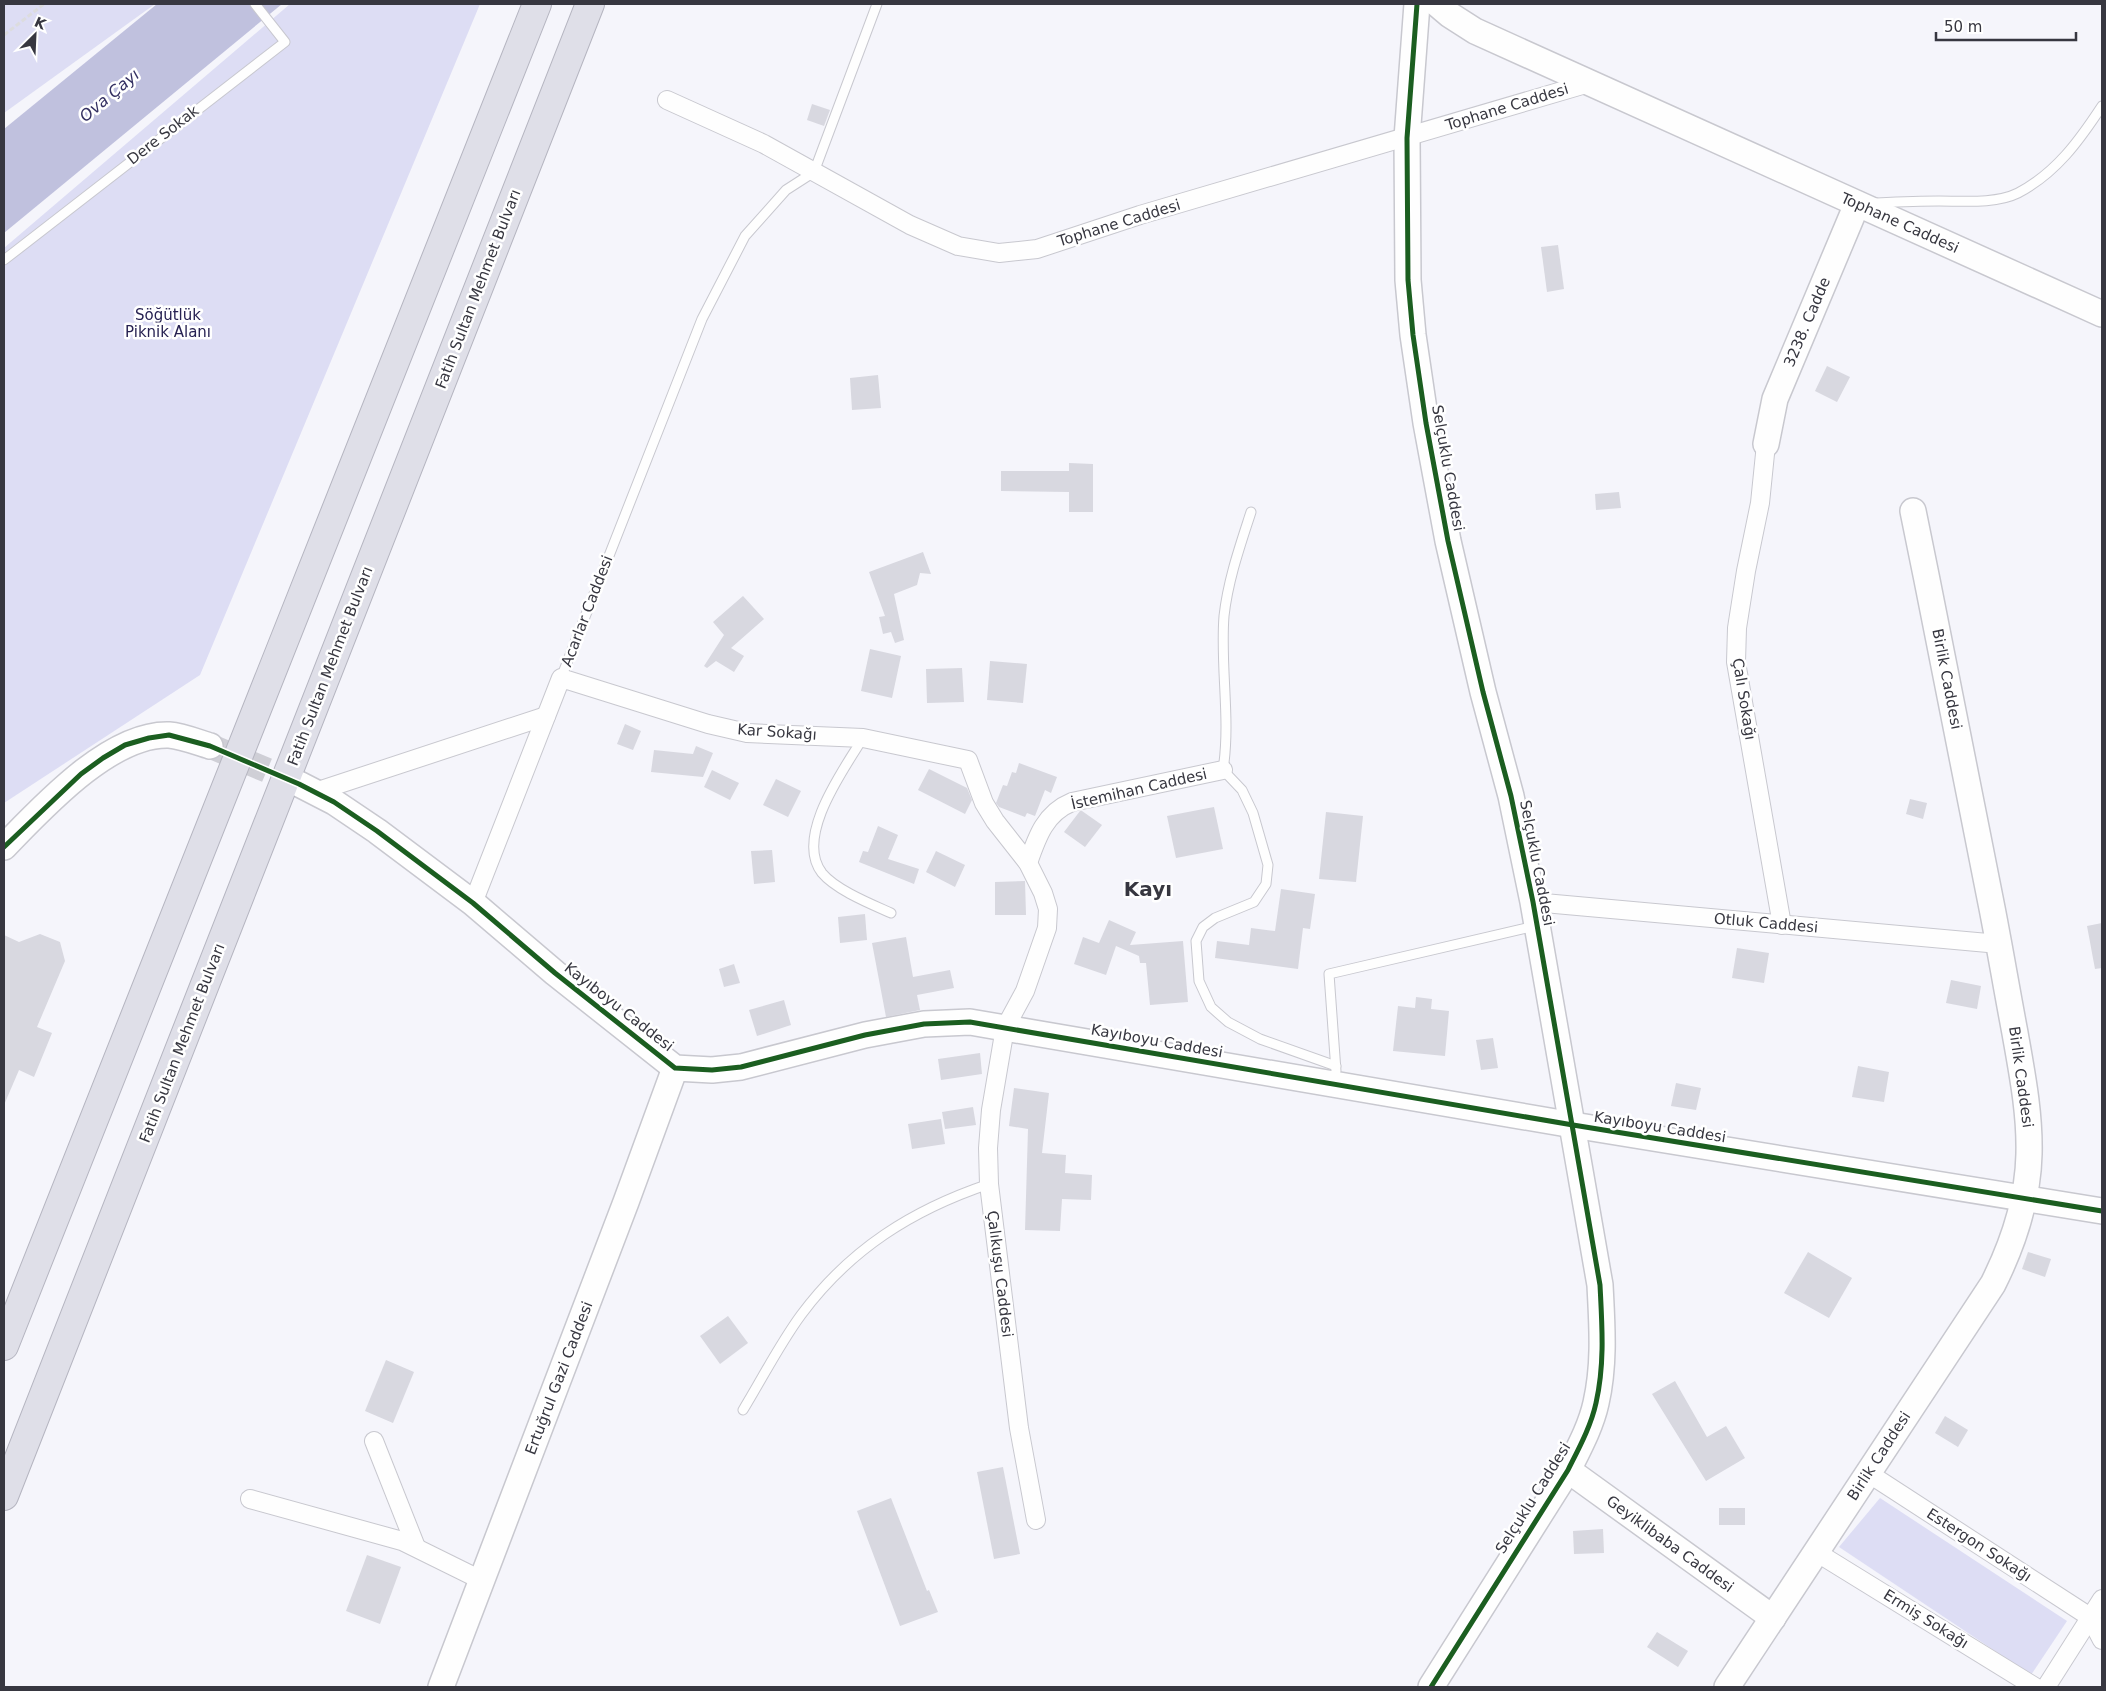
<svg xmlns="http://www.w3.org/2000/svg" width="2106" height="1691" viewBox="0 0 2106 1691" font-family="'DejaVu Sans',sans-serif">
  <rect width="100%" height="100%" fill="#f5f5fb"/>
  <g fill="#ddddf4">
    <path d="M4 4H155L4 113Z"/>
    <path d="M290 4H480L200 675 4 803V248Z"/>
    <path d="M1880 1498 2067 1621 2031 1675 1839 1547Z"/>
  </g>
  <path fill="#c0c1de" d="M157 4H282L4 233V129Z"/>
  <g fill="#d8d8e0">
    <path d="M812 104 830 110 824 126 807 120Z"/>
    <path d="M1558 245 1564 289 1547 292 1541 247Z"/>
    <path d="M1827 366 1850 377 1837 402 1815 391Z"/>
    <path d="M878 375 881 408 852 410 850 378Z"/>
    <path d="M1069 463 1093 464V512H1069V492L1001 491V471H1069Z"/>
    <path d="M1619 492 1621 508 1596 510 1595 494Z"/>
    <path d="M923 552 931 574 920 573 917 585 894 594 904 640 895 643 891 632 883 634 879 617 885 616 869 572Z"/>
    <path d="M743 596 764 619 731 648 744 656 734 672 716 661 707 668 704 666 724 635 713 622Z"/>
    <path d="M870 649 901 656 892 698 861 691Z"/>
    <path d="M990 661 1027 664 1023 703 987 700Z"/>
    <path d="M962 668 964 702 927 703 926 669Z"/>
    <path d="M625 724 641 731 633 750 617 744Z"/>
    <path d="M696 746 713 753 703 777 651 772 654 750 693 754Z"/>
    <path d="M1019 763 1057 777 1051 793 1045 790 1035 816 1027 813 1025 817 999 807 996 803 1003 785 1007 786 1012 772 1016 773Z"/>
    <path d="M929 769 967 788 972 800 965 814 918 790Z"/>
    <path d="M712 770 739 783 730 800 704 787Z"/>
    <path d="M776 779 801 791 788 817 763 805Z"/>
    <path d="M1910 799 1927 803 1923 819 1906 814Z"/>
    <path d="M1214 807 1223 849 1176 858 1167 816Z"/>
    <path d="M1080 811H1082L1102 825 1085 847 1064 832Z"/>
    <path d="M1326 812 1363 816 1356 882 1319 879Z"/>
    <path d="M878 826 898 835 888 859 919 869 914 884 859 862 863 851 868 852Z"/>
    <path d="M772 850 775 882 754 884 751 851Z"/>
    <path d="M936 851 965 865 955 887 926 872Z"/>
    <path d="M1025 881 1026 915H995V882Z"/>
    <path d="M1281 889 1315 894 1310 929 1303 928 1298 969 1215 958 1217 941 1249 945 1251 928 1275 931Z"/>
    <path d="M865 914 867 940 840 943 838 917Z"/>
    <path d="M1109 920 1136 932 1130 945 1183 941 1188 1002 1150 1005 1146 963H1140L1139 956 1116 946 1106 975 1074 964 1083 937 1099 943Z"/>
    <path d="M2102 923V968L2095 969 2087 926Z"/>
    <path d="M40 934 60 942 65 961 37 1027 52 1033 34 1077 19 1070 4 1105V935L19 942Z"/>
    <path d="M906 937 913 977 950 970 954 988 917 995 920 1010 886 1017 872 943Z"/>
    <path d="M1737 948 1769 953 1764 983 1732 978Z"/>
    <path d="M734 964 740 983 724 987 719 969Z"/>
    <path d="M1951 980 1981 986 1977 1009 1946 1003Z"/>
    <path d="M1416 997 1432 999 1431 1009 1449 1011 1445 1056 1393 1051 1398 1006 1415 1008Z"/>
    <path d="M784 1000 791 1025 757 1036 749 1010Z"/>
    <path d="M1493 1038 1498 1068 1481 1070 1476 1040Z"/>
    <path d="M980 1053 982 1074 941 1080 938 1059Z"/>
    <path d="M1858 1066 1889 1072 1884 1102 1852 1097Z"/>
    <path d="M1676 1083 1701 1088 1696 1110 1671 1106Z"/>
    <path d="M1014 1088 1049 1093 1042 1153 1066 1155 1065 1173 1092 1175 1091 1200 1062 1199 1060 1231 1025 1230 1028 1129 1009 1126Z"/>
    <path d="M973 1107 976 1125 945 1129 942 1112Z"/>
    <path d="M941 1119 945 1144 912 1149 908 1124Z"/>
    <path d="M1808 1252 1852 1278 1829 1318 1784 1293Z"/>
    <path d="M2028 1252 2051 1259 2045 1277 2022 1269Z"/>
    <path d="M728 1316 748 1343 720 1364 700 1336Z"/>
    <path d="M386 1360 414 1372 393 1423 365 1411Z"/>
    <path d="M1675 1381 1707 1437 1726 1426 1745 1458 1706 1481 1652 1394Z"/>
    <path d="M1945 1416 1968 1430 1958 1447 1935 1433Z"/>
    <path d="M1003 1467 1020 1554 994 1559 977 1472Z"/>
    <path d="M891 1498 927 1591 929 1590 938 1612 900 1626 857 1511Z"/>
    <rect x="1719" y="1508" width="26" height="17"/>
    <path d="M1603 1529 1604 1553 1574 1554 1573 1531Z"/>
    <path d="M367 1555 401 1567 380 1624 346 1611Z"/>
    <path d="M1657 1632 1688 1651 1678 1667 1647 1647Z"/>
  </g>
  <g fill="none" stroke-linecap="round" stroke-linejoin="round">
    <path stroke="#cfcfd6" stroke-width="25" stroke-dasharray="25 12" stroke-linecap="butt" d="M210 746 299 784"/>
    <g stroke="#c8c8cf" stroke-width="11">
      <g id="lane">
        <path d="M1874 203C1896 202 1917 201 1939 201 1963 201 1996 204 2018 193 2056 173 2079 141 2102 106"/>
        <path d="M4 260 285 42 255 4"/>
        <path d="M1251 512C1240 546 1228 580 1224 616 1220 667 1231 719 1223 770L1242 790 1253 813 1268 865 1266 884 1254 902 1215 918 1203 927 1196 941 1199 981 1211 1007 1228 1022 1260 1039 1336 1066"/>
        <path d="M561 678 702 319 745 236 786 190 814 172 877 4"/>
        <path d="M863 738C844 769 794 837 822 873 836 890 871 904 891 913"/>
        <path d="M1336 1071 1329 974 1535 926"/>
        <path d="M743 1410C762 1379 779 1345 801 1315 850 1249 912 1210 989 1184"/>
      </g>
    </g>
    <g stroke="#c8c8cf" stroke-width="20">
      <g id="street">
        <path d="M667 100 764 144 910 225 958 246 999 253 1037 249 1140 215 1589 83"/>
        <path d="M1766 444 1760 503 1746 571 1737 628 1736 662 1782 925"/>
        <path d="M315 792 546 716"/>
        <path d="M1028 863C1037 837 1045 813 1072 802L1223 770"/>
        <path d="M1533 902 1999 944"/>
        <path d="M473 903 561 678 708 724 747 733 863 738 968 760 984 803 995 821 1028 863 1043 893 1048 909 1047 928 1025 991 1005 1028 991 1110 988 1148 989 1184 1019 1428 1036 1520"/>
        <path d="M374 1441 416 1547"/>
        <path d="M1868 1473 2090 1617 2102 1640"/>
        <path d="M250 1499 402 1541 481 1580"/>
        <path d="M1816 1552 2035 1687"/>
        <path d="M2046 1687 2102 1599"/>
      </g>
    </g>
    <g stroke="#c8c8cf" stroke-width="28">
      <g id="secondary">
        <path d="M1417 4 1407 138 1408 280 1413 335 1426 423 1448 541 1483 692 1511 796 1533 902 1600 1285C1602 1325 1605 1363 1596 1403 1591 1426 1579 1448 1568 1470L1431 1687"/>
        <path d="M1437 4 1450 15 1475 31 2102 314"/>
        <path d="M1766 444 1775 399 1857 204"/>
        <path d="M299 784 334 802 377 831 473 903 555 973 675 1068 712 1070 741 1067 865 1035 924 1024 970 1022 1573 1125 2102 1211"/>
        <path d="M4 847C42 808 110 733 169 735 182 736 197 742 210 746"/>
        <path d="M1568 1470 1773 1618"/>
        <path d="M441 1687 626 1202 675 1068"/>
        <path d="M1727 1687 1993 1284C2013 1244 2028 1199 2029 1154 2030 1113 2022 1073 2015 1033 2007 991 2000 949 1992 908 1966 775 1940 643 1913 511"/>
      </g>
    </g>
    <g stroke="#b5b5c0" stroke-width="30">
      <g id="highway">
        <path d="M4 1346 537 4"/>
        <path d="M4 1496 590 4"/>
      </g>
    </g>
    <path stroke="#dcdcde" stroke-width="3" stroke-dasharray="5 2.5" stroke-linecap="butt" d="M4 35 44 4"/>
    <use href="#lane" stroke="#fefefe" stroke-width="9"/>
    <use href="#street" stroke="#fefefe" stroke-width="18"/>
    <use href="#secondary" stroke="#fefefe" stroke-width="25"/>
    <use href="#highway" stroke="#dfdfe8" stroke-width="28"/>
    <g stroke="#fff" stroke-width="8">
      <g id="cycleway">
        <path d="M1417 4 1407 138 1408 280 1413 335 1426 423 1448 541 1483 692 1511 796 1533 902 1600 1285C1602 1325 1605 1363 1596 1403 1591 1426 1579 1448 1568 1470L1431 1687"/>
        <path d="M4 847 81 774 103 758 125 745 149 738 169 735 210 746 299 784 334 802 377 831 473 903 555 973 675 1068 712 1070 741 1067 865 1035 924 1024 970 1022 1573 1125 2102 1211"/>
      </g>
    </g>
    <use href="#cycleway" stroke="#1b5e20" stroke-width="5"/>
  </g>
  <g text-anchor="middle" stroke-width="5" stroke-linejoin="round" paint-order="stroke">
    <g font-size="15" fill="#373740" stroke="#fff">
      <text transform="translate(1507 107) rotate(-17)" y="5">Tophane Caddesi</text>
      <text transform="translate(163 135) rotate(-38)" y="5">Dere Sokak</text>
      <text transform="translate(1119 223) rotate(-17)" y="5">Tophane Caddesi</text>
      <text transform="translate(1900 223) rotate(24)" y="5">Tophane Caddesi</text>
      <text transform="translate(478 289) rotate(-69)" y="5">Fatih Sultan Mehmet Bulvarı</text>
      <text transform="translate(1807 322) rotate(-67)" y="5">3238. Cadde</text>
      <text transform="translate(1448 468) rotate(80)" y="5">Selçuklu Caddesi</text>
      <text transform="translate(587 611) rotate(-69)" y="5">Acarlar Caddesi</text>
      <text transform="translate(330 666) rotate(-69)" y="5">Fatih Sultan Mehmet Bulvarı</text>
      <text transform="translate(1947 679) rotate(79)" y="5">Birlik Caddesi</text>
      <text transform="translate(1744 699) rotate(81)" y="5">Çalı Sokağı</text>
      <text transform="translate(777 732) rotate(4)" y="5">Kar Sokağı</text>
      <text transform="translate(1139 789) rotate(-13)" y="5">İstemihan Caddesi</text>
      <text transform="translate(1537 863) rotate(79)" y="5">Selçuklu Caddesi</text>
      <text transform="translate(1766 923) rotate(5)" y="5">Otluk Caddesi</text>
      <text transform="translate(619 1007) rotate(38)" y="5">Kayıboyu Caddesi</text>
      <text transform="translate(1157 1041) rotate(10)" y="5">Kayıboyu Caddesi</text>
      <text transform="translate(182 1043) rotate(-69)" y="5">Fatih Sultan Mehmet Bulvarı</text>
      <text transform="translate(2021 1077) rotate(82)" y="5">Birlik Caddesi</text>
      <text transform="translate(1660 1127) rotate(9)" y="5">Kayıboyu Caddesi</text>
      <text transform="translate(1000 1274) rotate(83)" y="5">Çalıkuşu Caddesi</text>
      <text transform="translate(559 1378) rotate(-69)" y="5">Ertuğrul Gazi Caddesi</text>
      <text transform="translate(1879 1456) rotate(-57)" y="5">Birlik Caddesi</text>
      <text transform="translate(1533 1498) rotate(-58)" y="5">Selçuklu Caddesi</text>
      <text transform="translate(1670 1544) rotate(36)" y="5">Geyiklibaba Caddesi</text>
      <text transform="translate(1979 1545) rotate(33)" y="5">Estergon Sokağı</text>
      <text transform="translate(1926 1619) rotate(32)" y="5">Ermiş Sokağı</text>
    </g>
    <g font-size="15" fill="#272252" stroke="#fff">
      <text x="168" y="320">Söğütlük<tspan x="168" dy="17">Piknik Alanı</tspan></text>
    </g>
    <g font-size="16" font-style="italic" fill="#343062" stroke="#fff">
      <text transform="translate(109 95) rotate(-40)" y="6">Ova Çayı</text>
    </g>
    <g font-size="20" font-weight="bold" fill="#373740" stroke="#fff">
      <text x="1148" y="896">Kayı</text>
    </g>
  </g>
  <rect width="2106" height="1691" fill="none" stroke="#373740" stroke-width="10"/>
  <g transform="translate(35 35) rotate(24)" stroke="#ffffff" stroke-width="4" paint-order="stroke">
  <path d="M0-4L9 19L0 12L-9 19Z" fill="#373740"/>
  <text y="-8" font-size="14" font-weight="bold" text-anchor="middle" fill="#373740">K</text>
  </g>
  <path d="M1936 32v8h140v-8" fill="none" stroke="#373740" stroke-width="2.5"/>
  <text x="1944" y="32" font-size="15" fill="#373740" stroke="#ffffff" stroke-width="4" paint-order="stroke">50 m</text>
</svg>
